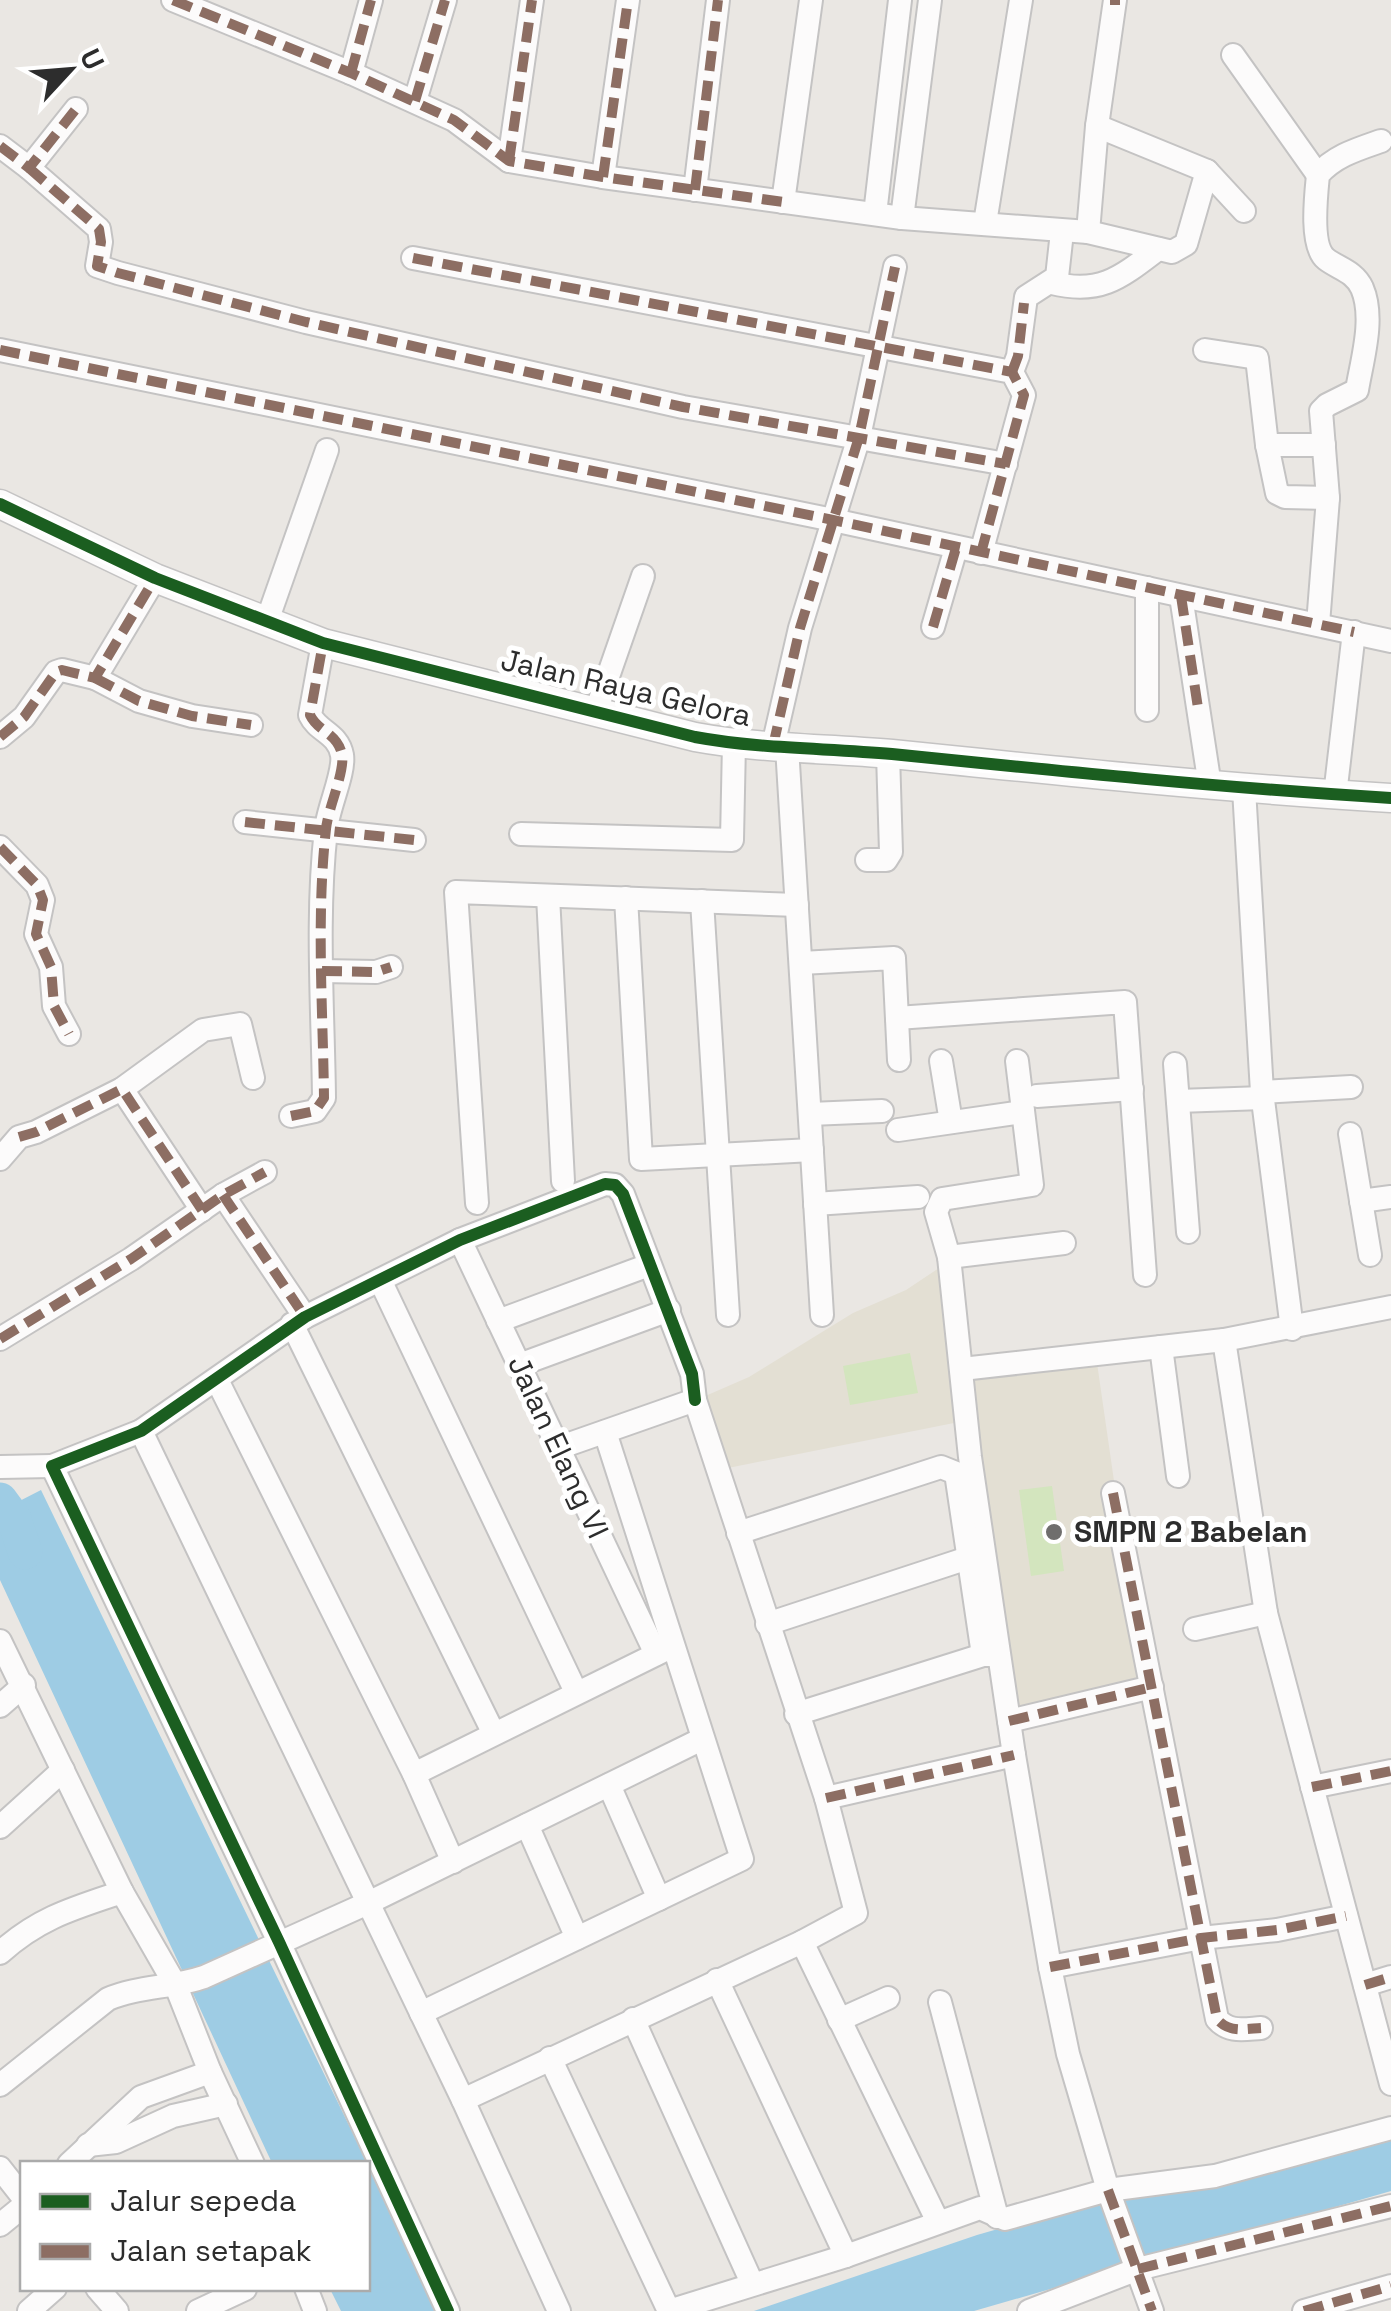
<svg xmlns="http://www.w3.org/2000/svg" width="1391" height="2311" viewBox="0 0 1391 2311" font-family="'Space Grotesk',sans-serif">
  <rect width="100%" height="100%" fill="#eae7e3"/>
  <g fill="#e3dfd3">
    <path d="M939 1268 959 1422 728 1468 703 1397 749 1377 853 1313 906 1290Z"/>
    <path d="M1096 1356 1144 1689 1013 1707 965 1375Z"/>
  </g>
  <g fill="#d3e5be">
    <path d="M910 1353 918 1393 850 1405 843 1366Z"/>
    <path d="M1052 1486 1064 1571 1031 1576 1019 1490Z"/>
  </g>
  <g fill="#9ecce4">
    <path d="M41 1490 439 2311H341L330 2289 368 2288V2164L272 2163 0 1580V1511Z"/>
    <path d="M1391 2117V2191L974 2311H754L977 2235Z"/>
  </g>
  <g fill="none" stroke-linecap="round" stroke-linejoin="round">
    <path stroke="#9ecce4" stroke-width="35" d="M0 1500 14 1519 25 1552"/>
    <g stroke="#c4c3c3" stroke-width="26">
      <g id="minor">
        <path d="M173 0 351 73 454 120 509 161 603 177 902 218 1088 232 1172 252 1186 244 1207 171"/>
        <path d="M1233 55 1318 175"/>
        <path d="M351 73 371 0"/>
        <path d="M415 101 445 0"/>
        <path d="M1097 126 1207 171 1244 211"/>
        <path d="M0 146 29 168 76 109"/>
        <path d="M509 161 532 0"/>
        <path d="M29 168 99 229 101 242 97 266 118 273 306 322 683 407 1006 464"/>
        <path d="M603 177 628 0"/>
        <path d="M695 190 718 0"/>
        <path d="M783 202 811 0"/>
        <path d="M875 214 900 0"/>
        <path d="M902 218 930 0"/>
        <path d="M985 223 1021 0"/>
        <path d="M1088 232 1097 126 1115 0"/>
        <path d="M413 258 1012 372 1024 395 981 553"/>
        <path d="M1052 283C1100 295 1120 278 1158 249"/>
        <path d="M0 350 833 520 1391 641"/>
        <path d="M1205 350 1257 358 1267 445 1277 493 1285 497 1328 498"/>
        <path d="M1012 372 1018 356 1026 297 1057 277 1062 232"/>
        <path d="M1267 445H1324"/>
        <path d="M1147 588V710"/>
        <path d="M1181 596 1210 786"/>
        <path d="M267 621 327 450"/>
        <path d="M1318 624 1328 498 1321 411 1327 405 1357 390C1362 360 1375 318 1362 288 1354 271 1339 269 1326 259 1310 246 1316 195 1318 175 1334 156 1358 149 1381 141"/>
        <path d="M933 627 956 548"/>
        <path d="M95 678 139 701 192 716 251 725"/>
        <path d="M596 711 643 576"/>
        <path d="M0 737 24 717 56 672 62 670 95 678 155 578"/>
        <path d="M773 746 800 628 859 437 895 267"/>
        <path d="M787 747 822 1315"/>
        <path d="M1244 789 1262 1092 1292 1329"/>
        <path d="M1335 795 1354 632"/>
        <path d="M245 822 414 840"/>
        <path d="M521 834 732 840 734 743"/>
        <path d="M0 847 37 885 43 900 36 934 51 967 54 1006 69 1034"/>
        <path d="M867 860H886L891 852 888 754"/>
        <path d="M548 896 563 1181"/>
        <path d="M626 898 641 1159 812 1150"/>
        <path d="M702 901 728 1315"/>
        <path d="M801 963 894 958 899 1060"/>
        <path d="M322 971 376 972 391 967"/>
        <path d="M897 1018 1125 1002 1145 1275"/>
        <path d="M941 1061 951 1122"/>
        <path d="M1017 1061 1032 1185 942 1199 936 1212 949 1257 970 1457 1014 1755 1050 1967 1068 2054 1108 2190 1152 2311"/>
        <path d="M1175 1064 1188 1232"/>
        <path d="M122 1089 202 1210"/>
        <path d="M1262 1092 1351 1087"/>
        <path d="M1037 1096 1132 1089"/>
        <path d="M1178 1101 1263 1098"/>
        <path d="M810 1114 882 1111"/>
        <path d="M291 1116 315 1111 324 1098C323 1009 316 918 326 829 328 808 345 772 342 755 338 733 318 732 310 715L323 643"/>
        <path d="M898 1130 1023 1112"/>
        <path d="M1350 1134 1370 1255"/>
        <path d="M0 1159 19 1137 36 1132 122 1089 203 1030 240 1024 253 1078"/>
        <path d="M223 1195 305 1317"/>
        <path d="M1361 1201 1391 1197"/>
        <path d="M477 1203 456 892 797 905"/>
        <path d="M815 1204 918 1197"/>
        <path d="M460 1240 656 1654"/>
        <path d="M949 1257 1064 1243"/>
        <path d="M380 1280 576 1692"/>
        <path d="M498 1321 649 1265"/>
        <path d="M292 1324 493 1732"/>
        <path d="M0 1339 131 1259 223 1195 265 1172"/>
        <path d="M1224 1340 1266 1613 1391 2084"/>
        <path d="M1161 1347 1178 1476"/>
        <path d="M519 1365 669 1310"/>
        <path d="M962 1369 1224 1340 1391 1307"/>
        <path d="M217 1380 414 1774 453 1862"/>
        <path d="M141 1431 463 2100 559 2311"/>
        <path d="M0 1467 52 1466"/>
        <path d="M1113 1493 1217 2019C1229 2033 1244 2029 1261 2028"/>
        <path d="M738 1533 941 1467 956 1473 983 1655"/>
        <path d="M767 1624 968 1558"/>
        <path d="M1195 1629 1266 1613"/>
        <path d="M0 1641 122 1892 176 1986 210 2072 253 2164"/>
        <path d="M0 1706 24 1685"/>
        <path d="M796 1714 983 1655H997"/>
        <path d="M1009 1721 1152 1687"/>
        <path d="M414 1774 669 1648"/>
        <path d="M609 1785 659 1899"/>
        <path d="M1312 1787 1391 1771"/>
        <path d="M826 1798 1014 1755"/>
        <path d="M527 1825 577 1938"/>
        <path d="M0 1827 63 1770"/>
        <path d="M802 1942 938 2222"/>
        <path d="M0 1953C38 1918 74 1908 122 1892"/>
        <path d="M1050 1967 1201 1938 1277 1930 1346 1916"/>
        <path d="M717 1980 846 2256"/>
        <path d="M1365 1985 1391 1977"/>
        <path d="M940 2002 997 2217"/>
        <path d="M421 2013 742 1859 605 1432"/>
        <path d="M633 2019 752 2283"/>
        <path d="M839 2020 888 1998"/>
        <path d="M550 2058 669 2311"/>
        <path d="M0 2085 108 1999C138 1986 172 1988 204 1977L368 1903 702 1739"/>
        <path d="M463 2100 802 1942 856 1913 826 1798 695 1400 558 1448"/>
        <path d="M88 2145 116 2142 173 2116 226 2104"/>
        <path d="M69 2164 141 2097 210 2072"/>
        <path d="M0 2168 22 2196"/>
        <path d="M0 2225 22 2207"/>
        <path d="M97 2288 117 2311"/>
        <path d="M306 2288 315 2311"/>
        <path d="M29 2311 55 2288"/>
        <path d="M198 2311 245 2289"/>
        <path d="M448 2311 279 1942 52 1466 141 1431 305 1317 460 1240 605 1184 615 1185 623 1194 692 1374 695 1400"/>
        <path d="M669 2311 846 2256 980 2208 1005 2219 1108 2190 1215 2176 1391 2128"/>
        <path d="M1029 2311 1138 2269 1391 2206"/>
        <path d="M1304 2311 1391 2286"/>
      </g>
    </g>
    <g stroke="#c4c3c3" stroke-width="31">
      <path id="tertiary" d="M0 504 155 578 323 643 695 737C760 749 826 748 892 754 1058 771 1224 788 1391 798"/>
    </g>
    <use href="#minor" stroke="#fcfbfb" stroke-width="22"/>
    <use href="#tertiary" stroke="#fcfbfb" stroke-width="28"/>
    <g stroke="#8d6e63" stroke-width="10" stroke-dasharray="20 10" stroke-linecap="butt">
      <path d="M173 0 351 73 454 120 509 161 603 177 783 202"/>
      <path d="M1115 0V5"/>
      <path d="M351 73 371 0"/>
      <path d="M415 101 445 0"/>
      <path d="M0 146 29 168 76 109"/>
      <path d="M509 161 532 0"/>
      <path d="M29 168 99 229 101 242 97 266 118 273 306 322 683 407 1006 464"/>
      <path d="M603 177 628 0"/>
      <path d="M695 190 718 0"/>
      <path d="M413 258 1012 372 1024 395 981 553"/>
      <path d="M0 350 833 520 1354 632"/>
      <path d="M1012 372 1018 356 1024 303"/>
      <path d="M1181 596 1198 708"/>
      <path d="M933 627 956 548"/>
      <path d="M95 678 139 701 192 716 251 725"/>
      <path d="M0 737 24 717 56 672 62 670 95 678 155 578"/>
      <path d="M773 746 800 628 859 437 895 267"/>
      <path d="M245 822 414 840"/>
      <path d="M0 847 37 885 43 900 36 934 51 967 54 1006 69 1034"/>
      <path d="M322 971 376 972 391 967"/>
      <path d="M291 1116 315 1111 324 1098C323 1009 316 918 326 829 328 808 345 772 342 755 338 733 318 732 310 715L323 643"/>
      <path d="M19 1137 36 1132 122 1089 202 1210"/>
      <path d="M223 1195 305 1317"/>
      <path d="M0 1339 131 1259 223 1195 265 1172"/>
      <path d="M1113 1493 1217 2019C1229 2033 1244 2029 1261 2028"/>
      <path d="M1009 1721 1152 1687"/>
      <path d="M1312 1787 1391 1771"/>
      <path d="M826 1798 1014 1755"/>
      <path d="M1050 1967 1201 1938 1277 1930 1346 1916"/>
      <path d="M1365 1985 1391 1977"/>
      <path d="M1108 2190 1152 2311"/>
      <path d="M1138 2269 1391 2206"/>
      <path d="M1304 2311 1391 2286"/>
    </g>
    <g stroke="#fff" stroke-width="19">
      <g id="cycleway">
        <path d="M0 504 155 578 323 643 695 737C760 749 826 748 892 754 1058 771 1224 788 1391 798"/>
        <path d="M448 2311 279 1942 52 1466 141 1431 305 1317 460 1240 605 1184 615 1185 623 1194 692 1374 695 1400"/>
      </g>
    </g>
    <use href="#cycleway" stroke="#1b5e20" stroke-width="12"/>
  </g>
  <circle fill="#6f6e6d" stroke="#fff" stroke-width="4" cx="1054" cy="1532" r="10"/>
  <g text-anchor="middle" stroke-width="10" stroke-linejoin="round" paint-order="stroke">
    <g font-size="30" fill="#2d2d2d" stroke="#fff">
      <text transform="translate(626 688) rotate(13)" y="10">Jalan Raya Gelora</text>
      <text transform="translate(558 1447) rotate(65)" y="10">Jalan Elang VI</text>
    </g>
    <g font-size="30" font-weight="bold" fill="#2d2d2d" stroke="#fff" text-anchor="start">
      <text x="1074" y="1542">SMPN 2 Babelan</text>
    </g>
  </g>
  <rect x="20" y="2161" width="350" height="130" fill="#ffffff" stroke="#ababab" stroke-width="2.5"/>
  <rect x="40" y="2194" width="50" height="15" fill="#1b5e20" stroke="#ababab" stroke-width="2.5"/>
  <text x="110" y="2211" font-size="30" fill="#2d2d2d">Jalur sepeda</text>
  <rect x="40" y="2244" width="50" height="15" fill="#8d6e63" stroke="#ababab" stroke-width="2.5"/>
  <text x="110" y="2261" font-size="30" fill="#2d2d2d">Jalan setapak</text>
  <g transform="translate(70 70) rotate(64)" stroke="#ffffff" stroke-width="8" paint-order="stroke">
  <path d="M0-8L18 38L0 25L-18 38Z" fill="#2d2d2d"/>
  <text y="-15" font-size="28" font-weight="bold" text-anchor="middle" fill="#2d2d2d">U</text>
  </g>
</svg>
